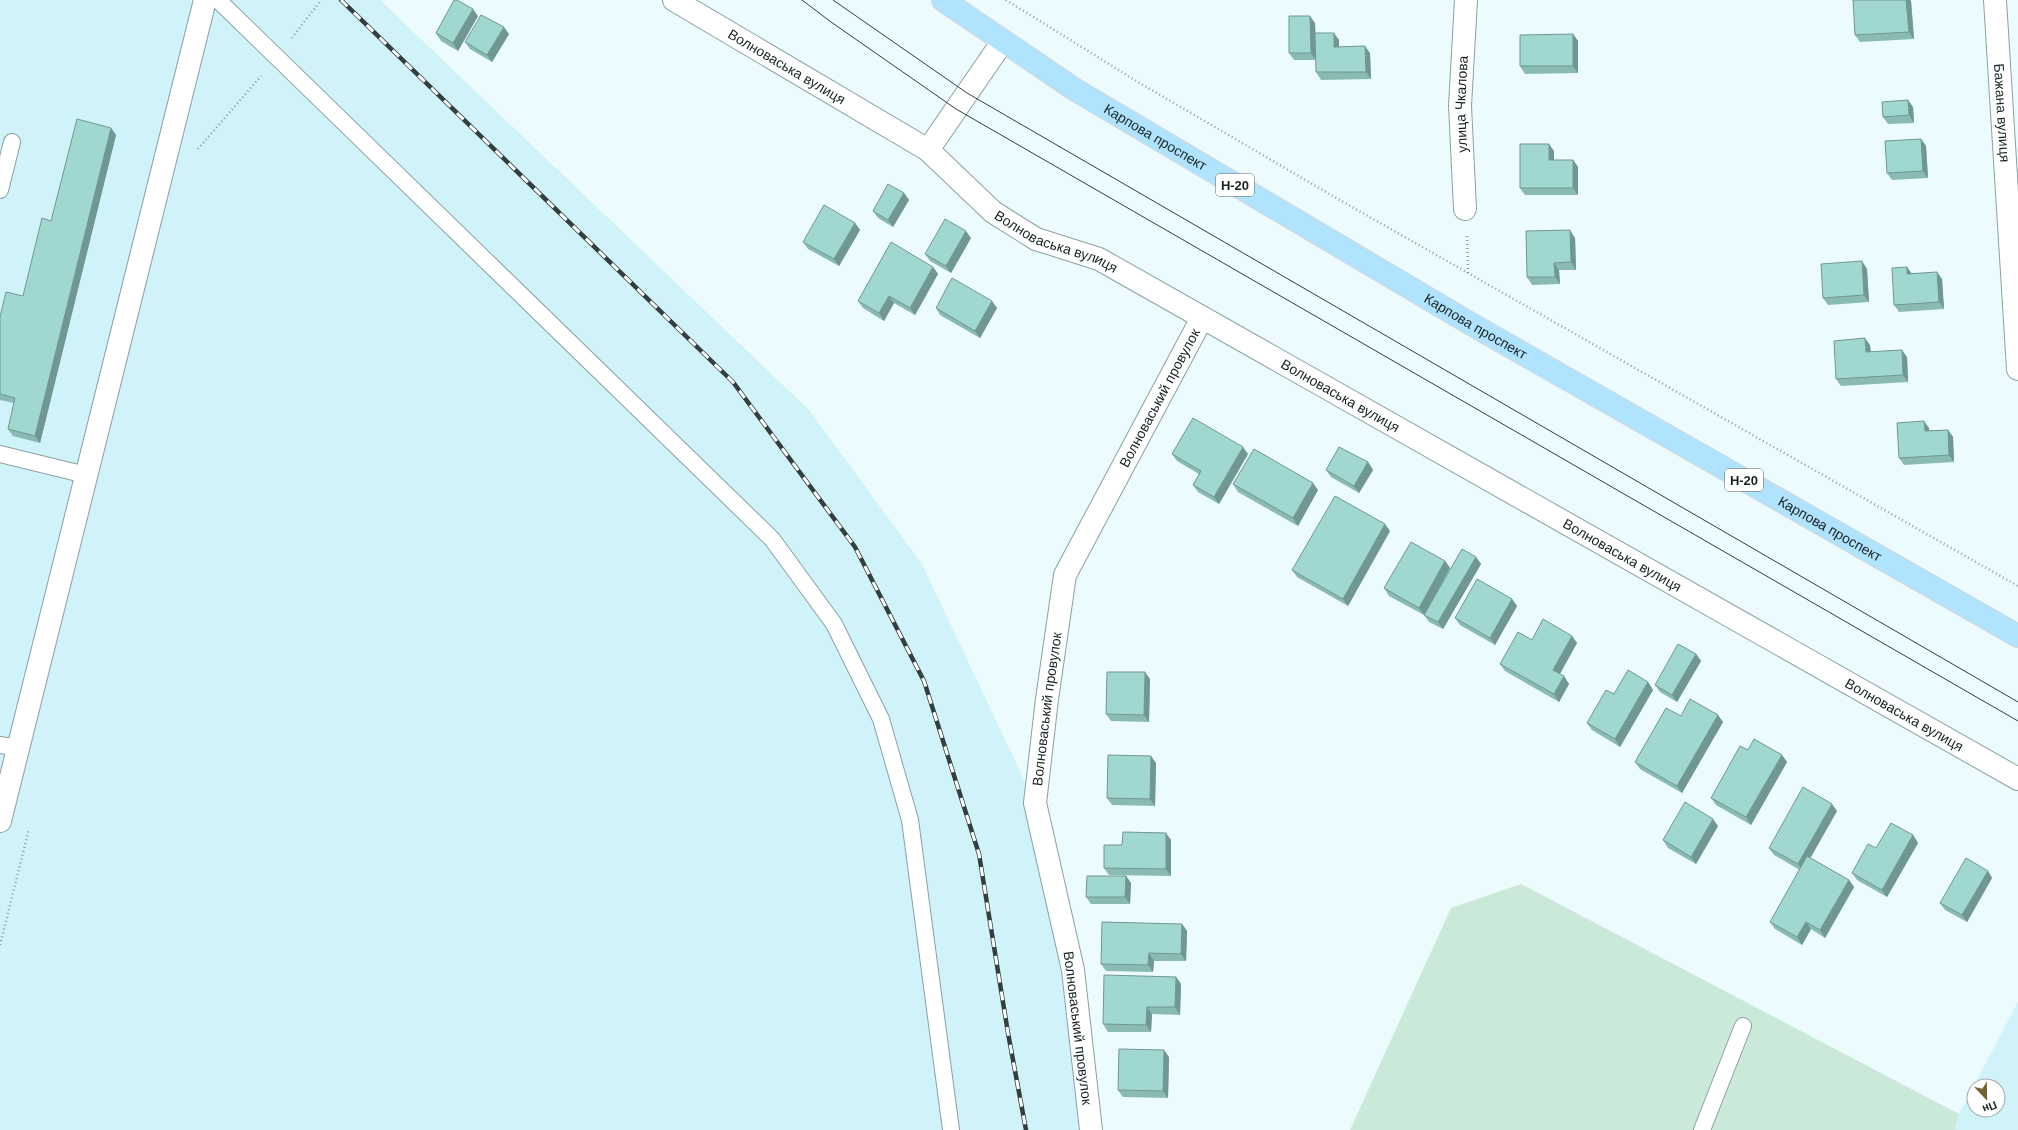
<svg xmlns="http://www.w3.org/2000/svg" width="2018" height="1130" viewBox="0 0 2018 1130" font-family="Arial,sans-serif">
  <rect width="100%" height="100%" fill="#ecfbfe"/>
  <g fill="#cff3f9" fill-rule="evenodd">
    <path d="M0 0H380L809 410 922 564 1035 803 1091 1130H0Z"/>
    <path d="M2018 1002V1130H1955L1959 1114ZM1974 1086H1998V1110H1974Z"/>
  </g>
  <path fill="#cbe9d9" d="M1521 884 1959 1114 1955 1130H1350L1451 908Z"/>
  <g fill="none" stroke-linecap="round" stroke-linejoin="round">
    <g stroke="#89a1a5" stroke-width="18">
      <g id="lane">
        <path d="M218 0 772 539 834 624 881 719 910 820 951 1130"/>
        <path d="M0 190 12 142"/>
        <path d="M0 454 86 475"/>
        <path d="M0 745 18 748"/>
        <path d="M1702 1130 1743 1026"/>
      </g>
    </g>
    <g stroke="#89a1a5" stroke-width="24">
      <g id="street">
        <path id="s1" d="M674 0 928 150 993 212 1036 239 1099 259 2018 779"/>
        <path id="s2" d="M1995 0 2018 369"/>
        <path d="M928 150 1003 41"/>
        <path id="s3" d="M1465 209 1460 106 1466 0"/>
        <path d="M0 821 205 0"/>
        <path id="s4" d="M1091 1130 1073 970 1035 803 1047 699 1065 575 1202 318"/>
      </g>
    </g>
    <g stroke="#d6d7d8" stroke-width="24">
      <g id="primary">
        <path id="s5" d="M943 0 1074 89 1471 324 2018 636"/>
      </g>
    </g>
    <g stroke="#919ea1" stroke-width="2.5" stroke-dasharray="1 3" stroke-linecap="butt">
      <path d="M1006 0 1138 82 1331 195 2018 586"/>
      <path d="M292 38 321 0"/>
      <path d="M198 149 261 76"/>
      <path d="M1467 236 1468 273"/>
      <path d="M0 945 29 829"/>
    </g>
    <use href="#lane" stroke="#fff" stroke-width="16"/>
    <use href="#street" stroke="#fff" stroke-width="22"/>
    <use href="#primary" stroke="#afe3fe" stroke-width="22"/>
    <g stroke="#333e40" stroke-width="1">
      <path d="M802 0 831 22 956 109 2018 721"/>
      <path d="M833 0 967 93 2018 702"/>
    </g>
    <g stroke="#333e40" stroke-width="4.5">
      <path id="rail" d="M341 0 733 382 855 547 924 681 979 854 1008 1033 1026 1130"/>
    </g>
    <use href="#rail" stroke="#fff" stroke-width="3" stroke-dasharray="9" stroke-linecap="butt"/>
  </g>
  <g fill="#8abab4">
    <path d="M1853 0H1910L1911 1 1914 39 1860 42 1855 35Z"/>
    <path d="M478 16 458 51 441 41 436 33Z"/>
    <path d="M1315 23 1316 46 1339 40V47L1370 53 1371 79 1321 80 1316 72V60H1294L1289 53Z"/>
    <path d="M509 34 492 62 470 49 465 42Z"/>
    <path d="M1573 34 1578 41V73L1525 74 1520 66Z"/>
    <path d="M1913 107 1914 123 1888 124 1883 117Z"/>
    <path d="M111 128 116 135 40 443 13 436 8 429 14 403 0 400V317L23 296 51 221Z"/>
    <path d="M1921 139 1926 146 1928 178 1892 180 1887 173Z"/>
    <path d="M1554 151V160H1573L1578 167V195H1525L1520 188Z"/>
    <path d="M904 193 909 200 893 227 878 218 873 211Z"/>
    <path d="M855 223 860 230 839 266 808 249 803 242Z"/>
    <path d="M971 238 951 273 930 261 925 254Z"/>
    <path d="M1575 238 1576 270H1559L1560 284 1532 285 1527 277Z"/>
    <path d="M933 267 938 274 915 315 894 303 884 321 863 308 858 301Z"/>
    <path d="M1907 267 1911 273 1942 279 1944 309 1899 312 1894 305Z"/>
    <path d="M1867 269 1869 302 1828 305 1823 298Z"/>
    <path d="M936 308H997L980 338 940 315Z"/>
    <path d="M1870 345 1871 352 1907 357 1908 382 1841 386 1836 379Z"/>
    <path d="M1929 428V431L1948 430 1953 437 1954 462 1904 465 1899 458Z"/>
    <path d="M1172 454H1248L1219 504 1198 492 1193 485 1199 474 1177 461Z"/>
    <path d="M1368 462 1373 470 1359 493 1331 477 1326 470Z"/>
    <path d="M1233 484 1318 490 1298 526 1238 492Z"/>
    <path d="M1390 531 1348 606 1297 577 1292 570Z"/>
    <path d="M1476 557 1481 564 1443 629 1429 622 1424 615 1389 596 1384 588 1445 561 1450 568 1427 611Z"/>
    <path d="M1512 599 1517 606 1495 645 1460 625 1455 618Z"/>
    <path d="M1572 636 1577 643 1560 674 1569 684 1559 702 1505 671 1500 664 1532 640Z"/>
    <path d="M1696 654 1701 661 1677 702 1660 692 1655 685Z"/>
    <path d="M1150 679 1149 722 1111 721 1106 714Z"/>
    <path d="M1648 682 1653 690 1620 747 1592 730 1587 723 1614 694Z"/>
    <path d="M1681 716 1723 722 1682 793 1640 769 1635 762Z"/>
    <path d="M1748 750 1782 755 1787 762 1751 825 1716 805 1711 798Z"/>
    <path d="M1156 763 1155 806 1112 805 1107 798Z"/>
    <path d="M1837 811 1810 858 1849 880 1854 887 1825 938 1811 929 1802 945 1775 929 1770 922 1800 870 1774 855 1769 848Z"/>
    <path d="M1718 826 1696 864 1668 848 1663 840Z"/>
    <path d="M1913 835 1918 843 1887 897 1857 880 1852 873 1876 848Z"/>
    <path d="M1171 840V876L1109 875 1104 868 1122 845Z"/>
    <path d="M1988 871 1992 878 1967 922 1945 910 1940 903Z"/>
    <path d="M1126 876 1131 883 1130 904H1091L1086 897Z"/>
    <path d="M1182 924 1187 931 1186 961H1154L1153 972 1106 971 1101 964Z"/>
    <path d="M1176 977 1181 984 1180 1015 1152 1014 1151 1032H1108L1103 1024Z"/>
    <path d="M1169 1057 1168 1098 1123 1097 1118 1090Z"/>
  </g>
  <g fill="#709792">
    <path d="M1906 0H1910L1911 1 1914 39 1909 32Z"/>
    <path d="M473 9 478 16 458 51 453 43Z"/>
    <path d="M1310 16 1315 23 1316 60 1311 53Z"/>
    <path d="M504 27 509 34 492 62 487 55Z"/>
    <path d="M1334 33 1339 40V54L1334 47Z"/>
    <path d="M1573 34 1578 41V73L1573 66Z"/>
    <path d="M1365 46 1370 53 1371 79 1366 72Z"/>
    <path d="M1908 100 1913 107 1914 123 1909 115Z"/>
    <path d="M111 128 116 135 40 443 35 436Z"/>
    <path d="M1921 139 1926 146 1928 178 1923 171Z"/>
    <path d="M1549 144 1554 151V167L1549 160Z"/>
    <path d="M1573 160 1578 167V195L1573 188Z"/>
    <path d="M904 193 909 200 893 227 888 220Z"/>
    <path d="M855 223 860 230 839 266 834 259Z"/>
    <path d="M1570 230 1575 238 1576 270 1571 262Z"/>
    <path d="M966 231 971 238 951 273 946 266Z"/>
    <path d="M1862 261 1867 269 1869 302 1864 295Z"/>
    <path d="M1554 263 1559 270 1560 284 1555 277Z"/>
    <path d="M933 267 938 274 915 315 910 308Z"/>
    <path d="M1907 267 1912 274H1907Z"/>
    <path d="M1937 272 1942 279 1944 309 1939 302Z"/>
    <path d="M889 296 894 303 884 321 879 313Z"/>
    <path d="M992 301 997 308 980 338 975 331Z"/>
    <path d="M1865 338 1870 345 1871 359 1866 352Z"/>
    <path d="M1902 350 1907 357 1908 382 1903 375Z"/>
    <path d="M1924 421 1929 428 1930 439 1925 431Z"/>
    <path d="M1948 430 1953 437 1954 462 1949 455Z"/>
    <path d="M1243 447 1248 454 1219 504 1214 497Z"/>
    <path d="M1368 462 1373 470 1359 493 1354 486Z"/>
    <path d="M1313 483 1318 490 1298 526 1293 518Z"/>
    <path d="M1385 524 1390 531 1348 606 1343 599Z"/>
    <path d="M1476 557 1481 564 1443 629 1438 622Z"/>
    <path d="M1445 561 1450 568 1424 615 1419 608Z"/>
    <path d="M1512 599 1517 606 1495 645 1490 638Z"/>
    <path d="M1572 636 1577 643 1558 677 1553 670Z"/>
    <path d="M1696 654 1701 661 1677 702 1672 695Z"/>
    <path d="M1145 672 1150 679 1149 722 1144 715Z"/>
    <path d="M1564 676 1569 684 1559 702 1554 694Z"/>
    <path d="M1648 682 1653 690 1620 747 1615 739Z"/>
    <path d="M1718 715 1723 722 1682 793 1677 786Z"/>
    <path d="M1782 755 1787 762 1751 825 1746 817Z"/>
    <path d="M1151 756 1156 763 1155 806 1150 799Z"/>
    <path d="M1832 804 1837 811 1803 871 1798 864Z"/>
    <path d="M1713 819 1718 826 1696 864 1691 857Z"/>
    <path d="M1166 833 1171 840V876L1166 869Z"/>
    <path d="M1913 835 1918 843 1887 897 1882 890Z"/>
    <path d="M1988 871 1992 878 1967 922 1962 915Z"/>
    <path d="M1126 876 1131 883 1130 904 1125 897Z"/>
    <path d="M1849 880 1854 887 1825 938 1820 930Z"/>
    <path d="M1806 922 1811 929 1802 945 1797 937Z"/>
    <path d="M1182 924 1187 931 1186 961 1181 954Z"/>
    <path d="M1149 953 1154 961 1153 972 1148 965Z"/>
    <path d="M1176 977 1181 984 1180 1015 1175 1007Z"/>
    <path d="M1147 1007 1152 1014 1151 1032 1146 1025Z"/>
    <path d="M1164 1050 1169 1057 1168 1098 1163 1091Z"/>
  </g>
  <g fill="#a0d8d1" stroke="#709792">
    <path d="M454 0H457L473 9 453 43 436 33Z"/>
    <path d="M1853 0H1906L1909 32 1855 35Z"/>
    <path d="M481 15 504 27 487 55 465 42Z"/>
    <path d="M1289 16H1310L1311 53H1289Z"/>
    <path d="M1315 33H1334V47L1365 46 1366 72H1316Z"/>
    <path d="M1573 34V66H1520V35Z"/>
    <path d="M1908 100 1909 115 1883 117 1882 102Z"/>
    <path d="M77 119 111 128 35 436 8 429 15 398 0 394V317L6 292 23 296 42 218 51 221Z"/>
    <path d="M1921 139 1923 171 1887 173 1885 141Z"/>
    <path d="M1520 144H1549V160H1573V188H1520Z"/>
    <path d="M888 184 904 193 888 220 873 211Z"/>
    <path d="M824 205 855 223 834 259 803 242Z"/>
    <path d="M945 219 966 231 946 266 925 254Z"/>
    <path d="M1570 230 1571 262 1554 263 1555 277H1527L1526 231Z"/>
    <path d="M891 242 933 267 910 308 889 296 879 313 858 301Z"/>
    <path d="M1862 261 1864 295 1823 298 1821 264Z"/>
    <path d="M1907 267V274L1937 272 1939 302 1894 305 1892 268Z"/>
    <path d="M952 278 992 301 975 331 936 308Z"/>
    <path d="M1865 338 1866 352 1902 350 1903 375 1836 379 1834 341Z"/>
    <path d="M1193 418 1243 447 1214 497 1193 485 1201 471 1172 454Z"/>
    <path d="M1924 421 1925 431 1948 430 1949 455 1899 458 1897 423Z"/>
    <path d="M1339 447 1368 462 1354 486 1326 470Z"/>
    <path d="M1254 449 1313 483 1293 518 1233 484Z"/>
    <path d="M1335 496 1385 524 1343 599 1292 570Z"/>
    <path d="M1411 542 1445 561 1419 608 1384 588Z"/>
    <path d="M1462 549 1476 557 1438 622 1424 615Z"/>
    <path d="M1477 579 1512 599 1490 638 1455 618Z"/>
    <path d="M1543 619 1572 636 1553 670 1564 676 1554 694 1500 664 1518 632 1532 640Z"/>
    <path d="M1678 644 1696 654 1672 695 1655 685Z"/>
    <path d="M1628 670 1648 682 1615 739 1587 723 1606 690 1614 694Z"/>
    <path d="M1107 672H1145L1144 715 1106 714Z"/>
    <path d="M1690 699 1718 715 1677 786 1635 762 1666 708 1681 716Z"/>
    <path d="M1754 739 1782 755 1746 817 1711 798 1740 746 1748 750Z"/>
    <path d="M1108 755 1151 756 1150 799 1107 798Z"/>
    <path d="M1803 787 1832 804 1798 864 1769 848Z"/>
    <path d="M1685 802 1713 819 1691 857 1663 840Z"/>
    <path d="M1891 823 1913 835 1882 890 1852 873 1868 844 1876 848Z"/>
    <path d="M1123 832 1166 833V869L1104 868V845H1122Z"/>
    <path d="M1807 856 1849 880 1820 930 1806 922 1797 937 1770 922Z"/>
    <path d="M1966 858 1988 871 1962 915 1940 903Z"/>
    <path d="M1087 876H1126L1125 897H1086Z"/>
    <path d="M1102 922 1182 924 1181 954 1149 953 1148 965 1101 964Z"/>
    <path d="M1104 975 1176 977 1175 1007H1147L1146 1025 1103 1024Z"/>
    <path d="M1119 1049 1164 1050 1163 1091 1118 1090Z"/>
  </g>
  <g text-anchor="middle" stroke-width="3" stroke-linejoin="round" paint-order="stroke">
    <g fill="#fff" stroke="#5e6566" stroke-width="1">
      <rect x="1216" y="174" width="38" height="22" rx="3"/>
      <rect x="1725" y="469" width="38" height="22" rx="3"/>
    </g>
    <g font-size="13" font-weight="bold" fill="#192325">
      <text x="1235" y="190">Н-20</text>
      <text x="1744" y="485">Н-20</text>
    </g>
    <g font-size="14" fill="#192325" stroke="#fff">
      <text dy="5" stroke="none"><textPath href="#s1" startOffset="131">Волноваська вулиця</textPath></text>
      <text dy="5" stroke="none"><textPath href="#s3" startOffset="105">улица Чкалова</textPath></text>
      <text dy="5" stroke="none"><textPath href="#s2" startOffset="113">Бажана вулиця</textPath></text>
      <text dy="5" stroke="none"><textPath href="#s5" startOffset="253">Карпова проспект</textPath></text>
      <text dy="5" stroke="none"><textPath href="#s1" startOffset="455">Волноваська вулиця</textPath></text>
      <text dy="5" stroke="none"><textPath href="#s5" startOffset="625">Карпова проспект</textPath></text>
      <text dy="5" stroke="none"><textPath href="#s1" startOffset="779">Волноваська вулиця</textPath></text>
      <text dy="5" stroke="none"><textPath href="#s4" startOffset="763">Волноваський провулок</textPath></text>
      <text dy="5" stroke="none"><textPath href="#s5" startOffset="1033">Карпова проспект</textPath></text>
      <text dy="5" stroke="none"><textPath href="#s1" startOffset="1103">Волноваська вулиця</textPath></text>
      <text dy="5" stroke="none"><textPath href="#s4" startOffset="427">Волноваський провулок</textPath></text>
      <text dy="5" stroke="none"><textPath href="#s1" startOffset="1427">Волноваська вулиця</textPath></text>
      <text transform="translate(1078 1028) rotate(83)" y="5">Волноваський провулок</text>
    </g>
  </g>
  <g transform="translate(1986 1098) rotate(158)"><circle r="19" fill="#ffffff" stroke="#a3a7a8"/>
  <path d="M0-3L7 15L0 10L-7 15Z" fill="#736331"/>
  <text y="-6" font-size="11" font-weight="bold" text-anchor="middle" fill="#192325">Пн</text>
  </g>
</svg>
